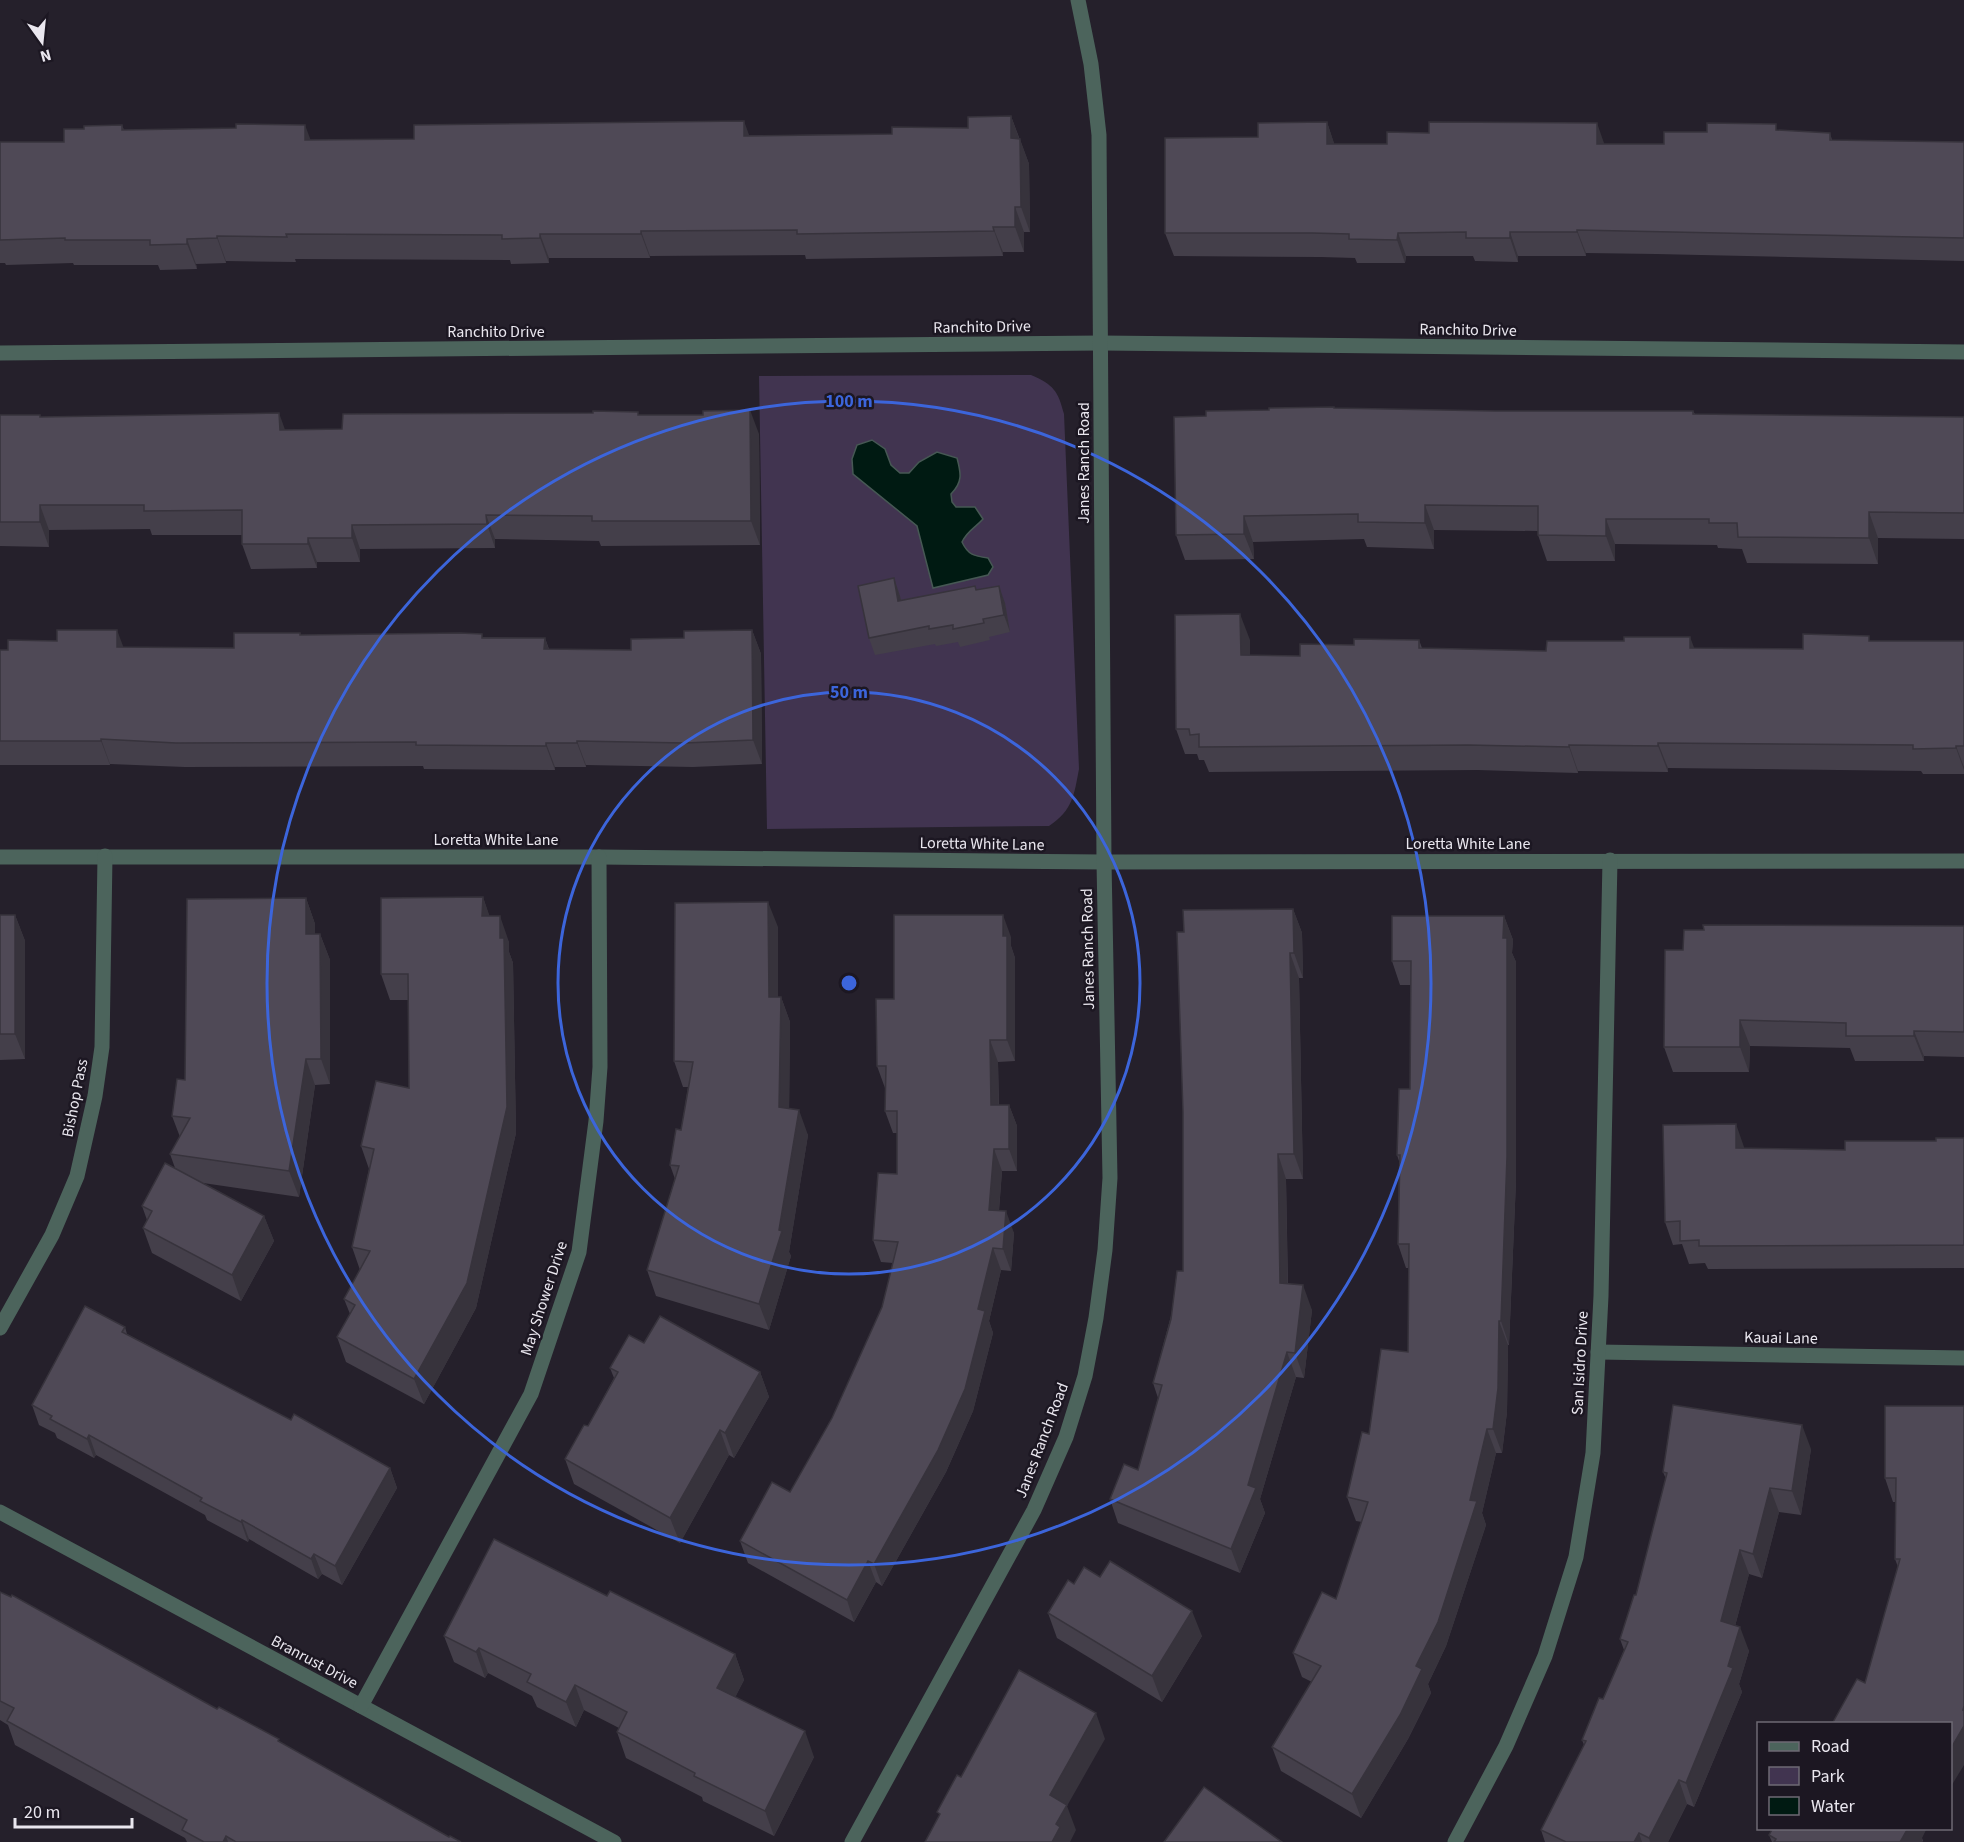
<svg xmlns="http://www.w3.org/2000/svg" width="1964" height="1842" viewBox="0 0 1964 1842" font-family="'Source Sans 3',sans-serif">
  <rect width="100%" height="100%" fill="#25202b"/>
  <path fill="#413450" d="M1031 375C1054 385 1058 391 1064 414L1079 769C1074 795 1073 810 1049 826L767 829 759 376Z"/>
  <path fill="#001a12" stroke="#465854" stroke-width="1.5" d="M872 440 885 449 891 465 900 473H909L919 462 937 452 957 458C961 473 963 482 951 494L952 502 956 507H975L983 519C975 528 967 531 962 542 968 555 974 556 988 558L993 567 988 575 933 588 917 526 853 474 852 459 857 445Z"/>
  <g fill="none" stroke-linecap="round" stroke-linejoin="round">
    <g stroke="#4c645c" stroke-width="15">
      <path d="M0 353 1101 343 1964 352"/>
      <path d="M0 857H599L1104 862 1964 861"/>
      <path d="M0 1328 52 1235 77 1176 95 1096 102 1047 105 856"/>
      <path d="M1598 1352 1964 1358"/>
      <path d="M0 1512 614 1842"/>
      <path d="M361 1706 531 1394 579 1252 596 1121 600 1067 599 857"/>
      <path d="M852 1842 1034 1510 1066 1437 1085 1376 1096 1318 1105 1250 1110 1178 1104 862 1099 135 1091 64 1078 0"/>
      <path d="M1455 1842 1506 1746 1545 1656 1576 1557 1593 1453 1601 1296 1610 860"/>
    </g>
  </g>
  <g fill="#443f4a">
    <path d="M1011 116 1029 164 1030 232H1024V252H1003V256L806 259 805 255 650 256V258H549V263L511 264 510 260 295 259 296 262 226 261V263L196 264 197 269 160 270 158 265H74L73 263 6 265 5 263H0V142H64L122 125 124 130 310 140 892 134 968 128Z"/>
    <path d="M1327 122 1334 144H1664L1707 132 1779 130 1830 133 1832 140 1964 142V261L1656 254 1586 253V256H1518V262L1475 261 1473 256H1406L1405 263H1357L1355 258 1321 257 1174 256 1165 233Z"/>
    <path d="M1335 408 1495 411H1693L1695 414 1964 417V539L1878 538V564L1747 563 1742 549 1718 548 1717 545 1615 544V561H1547L1538 535V531L1434 530V549L1367 547 1364 539 1253 542 1254 559 1185 560 1176 535 1206 416Z"/>
    <path d="M0 415 285 430 342 429 640 415 759 434 760 545 601 546 599 541 495 539V548L360 549V562H317V568L251 569 242 544V535H152L150 529 49 530V547L0 546Z"/>
    <path d="M894 578 901 600 976 590 1005 603 1010 632 989 637 990 640 960 647 958 642 936 646 935 644 875 655 869 638Z"/>
    <path d="M752 630 761 654 762 764 693 767 586 765V767H555V770L424 769 423 766 185 767 110 764V765H0V650L123 647 234 648 300 633 301 635 545 638 549 649 631 650 684 638Z"/>
    <path d="M1250 640V655L1300 656 1354 645 1419 640 1422 648 1546 651 1694 648 1803 649 1870 641H1964V774H1923L1921 771 1668 768V772L1578 771V773L1478 770 1209 772 1204 760H1199L1197 754H1185L1176 729Z"/>
    <path d="M483 897 489 916 509 942V952L513 963 516 1133 476 1308 424 1404 346 1362 337 1337 350 1314 344 1299 360 1270 352 1247 369 1169 361 1146 409 1088 408 1000H390L381 974Z"/>
    <path d="M306 898 315 924V934H320L330 960V1084L315 1085 299 1197 203 1183 264 1216 274 1241 241 1301 152 1253 143 1228 147 1220 142 1206 175 1168 170 1154 180 1137 172 1116 185 1080Z"/>
    <path d="M1293 909 1302 933 1303 978H1299L1303 1179H1286L1288 1284 1312 1310 1304 1378 1296 1377 1260 1499 1265 1513 1240 1573 1118 1523 1110 1499 1138 1470 1158 1398 1153 1383 1183 1271 1184 932Z"/>
    <path d="M0 915H15L25 941V1059L0 1060Z"/>
    <path d="M1504 916 1513 940 1512 953 1516 962V1181L1509 1345H1508L1507 1412 1502 1453H1496L1482 1513 1486 1525 1446 1646 1428 1684 1431 1693 1408 1739 1361 1818 1281 1771 1272 1747 1312 1682 1302 1677 1293 1653 1336 1599 1362 1522 1356 1521 1347 1497 1369 1434 1408 1352 1409 1268H1406L1398 1244 1399 1161 1397 1155 1410 1089 1411 985H1400L1392 961Z"/>
    <path d="M1964 926V1057L1924 1056V1061H1855L1850 1048 1750 1046 1749 1072H1673L1664 1047 1683 950Z"/>
    <path d="M778 927V997H781L790 1022 789 1108 808 1135 789 1252 791 1256 769 1330 656 1296 647 1270 675 1179 670 1165 681 1130 688 1087H683L674 1061Z"/>
    <path d="M1011 937V946L1015 958V1061L998 1062 999 1105H1009L1017 1126V1171H1002L999 1211 1014 1233 1011 1271 1001 1270 989 1321 993 1333 973 1411 946 1472 882 1586 876 1582 854 1622 748 1563 740 1541 790 1492 832 1418 882 1307 893 1263 881 1262 873 1240 897 1174V1133H893L885 1111 886 1088H885L877 1066 894 999Z"/>
    <path d="M1964 1138V1268L1708 1269 1705 1263 1689 1264 1682 1244 1673 1245 1665 1222 1744 1147V1148L1845 1150Z"/>
    <path d="M125 1327 127 1334 291 1420 390 1468 397 1488 342 1585 322 1574 318 1579 249 1539 248 1542 207 1520 205 1515 96 1455 94 1458 57 1438 55 1433 39 1425 32 1405Z"/>
    <path d="M644 1343 760 1372 769 1397 734 1458 729 1455 680 1543 574 1484 565 1459 588 1426 614 1378 610 1368Z"/>
    <path d="M1885 1406 1950 1788 1865 1683 1898 1567 1895 1559 1896 1502H1893L1885 1478Z"/>
    <path d="M1811 1449 1801 1515 1779 1512 1762 1578 1749 1574 1735 1626 1749 1651 1739 1684 1742 1692 1694 1807 1687 1804 1668 1842H1545L1541 1830 1584 1745 1582 1740 1603 1699 1624 1650 1620 1639 1636 1595 1666 1479 1663 1472Z"/>
    <path d="M1074 1584 1202 1636 1162 1702 1057 1638 1048 1613Z"/>
    <path d="M0 1592 217 1709 280 1742 449 1837 461 1842H187L185 1838 15 1745 8 1725 0 1720Z"/>
    <path d="M607 1596 735 1654 744 1680 735 1697 814 1757 774 1836 703 1801 702 1797 626 1758 617 1732 619 1728 584 1710 576 1727 537 1707 532 1696 488 1673 485 1678 454 1662 444 1636Z"/>
    <path d="M1769 1835 1922 1838 1923 1841 1922 1842H1772Z"/>
  </g>
  <g fill="#37333c">
    <path d="M1011 116 1020 141 1011 138Z"/>
    <path d="M744 121 753 146 744 136Z"/>
    <path d="M1327 122 1335 146 1327 144Z"/>
    <path d="M1597 123 1605 146 1597 144Z"/>
    <path d="M305 125 314 149 305 140Z"/>
    <path d="M1020 139 1029 164 1030 232 1021 207Z"/>
    <path d="M1015 207 1024 232V252L1015 227Z"/>
    <path d="M993 227 1003 252V256L994 231Z"/>
    <path d="M1577 230 1586 253V256L1577 232Z"/>
    <path d="M641 231 650 256V258L641 234Z"/>
    <path d="M1510 232 1518 256V262L1510 238Z"/>
    <path d="M1398 233 1406 256 1405 263 1397 240Z"/>
    <path d="M540 234 549 258V263L540 238Z"/>
    <path d="M217 236 226 261V263L217 238Z"/>
    <path d="M187 239 196 264 197 269 187 244Z"/>
    <path d="M750 410 759 434 760 545 751 521Z"/>
    <path d="M279 413 288 438 280 430Z"/>
    <path d="M40 505 49 530V547L40 522Z"/>
    <path d="M1425 505 1434 530V549L1425 523Z"/>
    <path d="M1869 512 1878 538V564L1869 538Z"/>
    <path d="M486 515 495 539V548L487 524Z"/>
    <path d="M1244 516 1253 542 1254 559 1244 534Z"/>
    <path d="M1606 519 1615 544V561L1606 536Z"/>
    <path d="M352 525 360 549V562L352 538Z"/>
    <path d="M308 538 317 562V568L308 544Z"/>
    <path d="M894 578 900 596 905 618 898 601Z"/>
    <path d="M999 586 1005 603 1010 632 1004 615Z"/>
    <path d="M1240 614 1250 640V681L1241 655Z"/>
    <path d="M117 630 126 654 117 647Z"/>
    <path d="M752 630 761 654 762 764 753 740Z"/>
    <path d="M1690 637 1700 663 1690 648Z"/>
    <path d="M545 638 553 663 544 649Z"/>
    <path d="M101 739 110 764V765L101 741Z"/>
    <path d="M577 741 586 765V767L577 743Z"/>
    <path d="M546 743 555 767V770L546 746Z"/>
    <path d="M1658 743 1668 768V772L1658 746Z"/>
    <path d="M1569 745 1578 771V773L1569 747Z"/>
    <path d="M1956 746 1964 767V770L1956 748Z"/>
    <path d="M483 897 492 923 482 916Z"/>
    <path d="M306 898 315 924V960L306 934Z"/>
    <path d="M768 902 778 927V1022L769 997Z"/>
    <path d="M1293 909 1302 933 1303 978 1294 953Z"/>
    <path d="M15 915 25 941V1059L15 1034Z"/>
    <path d="M1003 915 1011 937V946L1015 958V1061L1007 1040Z"/>
    <path d="M500 916 509 942V952L513 963 516 1133 476 1308 424 1404 414 1379 500 938Z"/>
    <path d="M1504 916 1513 940 1512 953 1516 962V1181L1509 1345 1501 1321Z"/>
    <path d="M320 934 330 960V1084L321 1059Z"/>
    <path d="M1290 953 1299 978 1303 1179 1294 1154Z"/>
    <path d="M781 997 790 1022 789 1132 779 1107Z"/>
    <path d="M1740 1020 1750 1046 1749 1072 1740 1047Z"/>
    <path d="M1914 1031 1924 1056V1061L1914 1036Z"/>
    <path d="M990 1040 998 1062 999 1126 991 1105Z"/>
    <path d="M306 1059 315 1085 299 1197 289 1171Z"/>
    <path d="M1009 1105 1017 1126V1171L1009 1149Z"/>
    <path d="M799 1110 808 1135 789 1252 791 1256 769 1330 759 1304 779 1230Z"/>
    <path d="M1736 1124 1744 1147 1745 1171 1736 1148Z"/>
    <path d="M994 1149 1002 1171 997 1232 989 1210Z"/>
    <path d="M1278 1154 1286 1179 1288 1307 1280 1283Z"/>
    <path d="M1006 1211 1014 1233 1011 1271 1003 1249Z"/>
    <path d="M264 1216 274 1241 241 1301 232 1275Z"/>
    <path d="M993 1248 1001 1270 989 1321 993 1333 973 1411 946 1472 882 1586 874 1564 978 1309Z"/>
    <path d="M1303 1285 1312 1310 1304 1378 1295 1353Z"/>
    <path d="M1499 1321 1508 1345 1507 1412 1502 1453 1493 1429Z"/>
    <path d="M1287 1352 1296 1377 1260 1499 1265 1513 1240 1573 1231 1549 1248 1485Z"/>
    <path d="M760 1372 769 1397 734 1458 725 1433Z"/>
    <path d="M1802 1425 1811 1449 1801 1515 1792 1491Z"/>
    <path d="M1487 1429 1496 1453 1482 1513 1486 1525 1446 1646 1428 1684 1431 1693 1408 1739 1361 1818 1352 1794 1470 1500Z"/>
    <path d="M720 1430 729 1455 680 1543 670 1518Z"/>
    <path d="M89 1435 96 1455 94 1458 87 1439Z"/>
    <path d="M390 1468 397 1488 342 1585 335 1566Z"/>
    <path d="M1770 1488 1779 1512 1762 1578 1753 1554Z"/>
    <path d="M242 1520 249 1539 248 1542 241 1522Z"/>
    <path d="M1740 1550 1749 1574 1730 1645 1721 1621Z"/>
    <path d="M314 1554 322 1574 318 1579 311 1559Z"/>
    <path d="M868 1561 876 1582 854 1622 847 1600Z"/>
    <path d="M1192 1611 1202 1636 1162 1702 1152 1676Z"/>
    <path d="M1740 1627 1749 1651 1739 1684 1742 1692 1694 1807 1686 1783 1728 1666Z"/>
    <path d="M479 1648 488 1673 485 1678 476 1652Z"/>
    <path d="M735 1654 744 1680 727 1714 717 1688Z"/>
    <path d="M575 1685 584 1710 576 1727 566 1702Z"/>
    <path d="M1096 1713 1105 1739 1067 1806 1076 1830 1070 1842H1052L1056 1824 1050 1795Z"/>
    <path d="M1964 1726V1765L1950 1788V1750Z"/>
    <path d="M805 1731 814 1757 774 1836 765 1811Z"/>
    <path d="M1679 1780 1687 1804 1668 1842H1650L1649 1838Z"/>
    <path d="M1908 1828H1927L1922 1838V1842H1900Z"/>
    <path d="M1639 1833 1642 1842H1634Z"/>
    <path d="M226 1836 228 1842H223Z"/>
  </g>
  <g fill="#4f4956" stroke="#37333c" stroke-width="1.5">
    <path d="M1011 116V138L1020 139 1021 207H1015V227H993L994 231 797 234V230L641 231V234H540V238L502 239V235L286 234 287 237 217 236V238L187 239V244L150 245V240H65V238L0 240V142H64V129H84V126L122 125V130L236 128V124L305 125V140L414 139V125L744 121V136L892 134V127L968 128V117Z"/>
    <path d="M1327 122V144H1387V132L1429 133V122L1597 123V144H1664V132H1707V123L1776 124V130L1830 133V140L1964 142V238L1577 230V232H1510V238H1466V232L1398 233 1397 240 1349 239V234L1312 233H1165V138L1258 137V123Z"/>
    <path d="M1334 407V408L1495 411H1693V414L1964 417V513L1869 512V538L1738 537 1737 523H1709V519H1606V536L1538 535V506L1425 505V523L1358 522V514L1244 516V534L1176 535 1174 417 1206 416V411L1269 410V408Z"/>
    <path d="M750 410 751 521H592V516L486 515 487 524 352 525V538H308V544H242V510L144 511V505H40V522H0V415H40V417L279 413 280 430 342 429 343 414 593 413V411L638 412V415H703V411Z"/>
    <path d="M894 578 898 601 975 586 976 590 999 586 1004 615 983 619 984 623 953 629V625L929 629V626L869 638 858 586Z"/>
    <path d="M1240 614 1241 655 1300 656V644L1354 645V639L1419 640V648L1546 651 1547 641H1624V637H1690V648L1803 649V634L1869 636V641H1964V746H1956V748L1913 749V745L1658 743V746L1569 745V747L1468 745 1199 747V734L1190 735 1189 729H1176L1175 615Z"/>
    <path d="M57 630H117V647L234 648V633H300V635L460 633 482 634V638H545L544 649 631 650V639L684 638V631L752 630 753 740 685 743 577 741V743H546V746L416 745V742L176 743 101 739V741H0V650H8V640L57 641Z"/>
    <path d="M483 897 482 916H500V938H504L507 1107 467 1283 414 1379 337 1337 355 1305 344 1299 370 1251 352 1247 374 1149 361 1146 376 1081 409 1088 408 974H381V898Z"/>
    <path d="M306 898V934H320L321 1059H306L289 1171 170 1154 190 1118 172 1116 177 1079 185 1080 187 899Z"/>
    <path d="M768 902 769 997H781L779 1107 799 1110 779 1230 782 1231 759 1304 647 1270 679 1166 670 1165 676 1129 681 1130 693 1062 674 1061 675 903Z"/>
    <path d="M1293 909 1294 953H1290L1294 1154H1278L1280 1283 1303 1285 1295 1353 1287 1352 1248 1485 1256 1488 1231 1549 1110 1499 1124 1464 1138 1470 1162 1385 1153 1383 1171 1319 1177 1271H1183V1112L1177 932H1184L1183 910Z"/>
    <rect x="0" y="915" width="15" height="119"/>
    <path d="M894 915H1003V936H1007V1040H990L991 1105H1009V1149H994L989 1210 1006 1211 1003 1249 993 1248 978 1309 985 1311 965 1389 938 1450 874 1564 868 1561 847 1600 740 1541 772 1482 790 1492 832 1418 882 1307 898 1242 873 1240 878 1173 897 1174V1111H885L886 1066H877L876 999H894Z"/>
    <path d="M1392 916H1504L1503 938H1507V1157L1501 1321H1499L1498 1388 1493 1429H1487L1470 1500 1477 1501 1438 1622 1416 1666 1422 1669 1400 1715 1352 1794 1272 1747 1321 1666 1293 1653 1322 1592 1336 1599 1368 1502 1347 1497 1362 1432 1369 1434 1381 1349 1408 1352 1409 1244H1398L1400 1155H1397L1399 1089H1410L1411 961H1392Z"/>
    <path d="M1703 925 1964 926V1032L1914 1031V1036H1846V1023L1740 1020V1047H1664L1665 950H1683L1684 930H1704Z"/>
    <path d="M1736 1124V1148L1845 1150V1141H1936V1138H1964V1245L1699 1246V1240L1680 1241V1221L1665 1222 1663 1125Z"/>
    <path d="M165 1163 264 1216 232 1275 143 1228 152 1211 142 1206Z"/>
    <path d="M85 1306 125 1327 122 1332 291 1420 294 1414 390 1468 335 1566 314 1554 311 1559 242 1520 241 1522 200 1501 202 1498 89 1435 87 1439 50 1419 52 1416 32 1405Z"/>
    <path d="M660 1316 760 1372 725 1433 720 1430 670 1518 565 1459 584 1425 588 1426 618 1372 610 1368 629 1335 644 1343Z"/>
    <path d="M1673 1405 1802 1425 1792 1491 1770 1488 1753 1554 1740 1550 1721 1621 1740 1627 1728 1666 1733 1668 1686 1783 1679 1780 1649 1838 1639 1833 1634 1842H1566L1541 1830 1586 1741 1582 1740 1599 1698 1603 1699 1628 1642 1620 1639 1634 1595H1636L1667 1473 1663 1472Z"/>
    <path d="M1885 1406H1964V1706L1963 1710H1964V1726L1950 1750V1724H1832L1857 1679 1865 1683 1900 1559H1895L1896 1478H1885Z"/>
    <path d="M494 1539 607 1596 610 1591 735 1654 717 1688 805 1731 765 1811 694 1776 695 1773 617 1732 627 1712 575 1685 566 1702 527 1682 531 1674 479 1648 476 1652 444 1636Z"/>
    <path d="M1110 1561 1192 1611 1152 1676 1048 1613 1068 1580 1074 1584 1084 1567 1100 1577Z"/>
    <path d="M0 1592 11 1597 12 1595 217 1709 219 1707 279 1739 278 1741 449 1837 450 1836 461 1842H236L226 1836 223 1842H204L182 1830 187 1820 7 1721 14 1708 0 1701Z"/>
    <path d="M1019 1670 1096 1713 1050 1795 1067 1805 1056 1824 1060 1827 1052 1842H925L940 1814 937 1812 957 1775 961 1777Z"/>
    <path d="M1204 1787 1282 1842H1164Z"/>
    <path d="M1773 1828H1908L1900 1842H1774L1776 1839 1769 1835Z"/>
  </g>
  <g fill="none" stroke="#3c65db" stroke-width="3">
    <circle cx="849" cy="983" r="291"/>
    <circle cx="849" cy="983" r="582"/>
  </g>
  <g text-anchor="middle" stroke-width="5" stroke-linejoin="round" paint-order="stroke">
    <g font-size="16" fill="#eae7ef" stroke="#1c1722">
      <text transform="translate(982 326) rotate(-1)" y="6">Ranchito Drive</text>
      <text transform="translate(1468 329) rotate(1)" y="6">Ranchito Drive</text>
      <text x="496" y="337">Ranchito Drive</text>
      <text transform="translate(1083 463) rotate(-90)" y="6">Janes Ranch Road</text>
      <text x="496" y="845">Loretta White Lane</text>
      <text transform="translate(982 843) rotate(1)" y="6">Loretta White Lane</text>
      <text x="1468" y="849">Loretta White Lane</text>
      <text transform="translate(1087 949) rotate(-91)" y="6">Janes Ranch Road</text>
      <text transform="translate(74 1098) rotate(-79)" y="6">Bishop Pass</text>
      <text transform="translate(543 1298) rotate(-72)" y="6">May Shower Drive</text>
      <text transform="translate(1781 1337) rotate(1)" y="6">Kauai Lane</text>
      <text transform="translate(1579 1363) rotate(-87)" y="6">San Isidro Drive</text>
      <text transform="translate(1041 1440) rotate(-69)" y="6">Janes Ranch Road</text>
      <text transform="translate(315 1661) rotate(28)" y="6">Branrust Drive</text>
    </g>
  </g>
  <circle cx="849" cy="983" r="9" fill="#3c65db" stroke="#1c1722" stroke-width="3"/>
  <g font-size="18" text-anchor="middle" font-weight="bold" fill="#3c65db" stroke="#1c1722" stroke-width="5" stroke-linejoin="round" paint-order="stroke">
    <text x="849" y="407">100 m</text>
    <text x="849" y="698">50 m</text>
  </g>
  <rect x="1757" y="1722" width="195" height="108" fill="#1c1722" stroke="#6e6a74" stroke-width="1.5"/>
  <rect x="1769" y="1742" width="30" height="9" fill="#4c645c" stroke="#6e6a74" stroke-width="1.5"/>
  <text x="1811" y="1752" font-size="18" fill="#eae7ef">Road</text>
  <rect x="1769" y="1767" width="30" height="18" fill="#413450" stroke="#6e6a74" stroke-width="1.5"/>
  <text x="1811" y="1782" font-size="18" fill="#eae7ef">Park</text>
  <rect x="1769" y="1797" width="30" height="18" fill="#001a12" stroke="#6e6a74" stroke-width="1.5"/>
  <text x="1811" y="1812" font-size="18" fill="#eae7ef">Water</text>
  <g transform="translate(42 42) rotate(165)" stroke="#1c1722" stroke-width="4.5" paint-order="stroke">
  <path d="M0-4.5L10 22L0 15L-10 22Z" fill="#eae7ef"/>
  <text y="-9" font-size="16" font-weight="bold" text-anchor="middle" fill="#eae7ef">N</text>
  </g>
  <path d="M15 1818v9h117v-9" fill="none" stroke="#eae7ef" stroke-width="3"/>
  <text x="24" y="1818" font-size="18" fill="#eae7ef" stroke="#1c1722" stroke-width="4.5" paint-order="stroke">20 m</text>
</svg>
